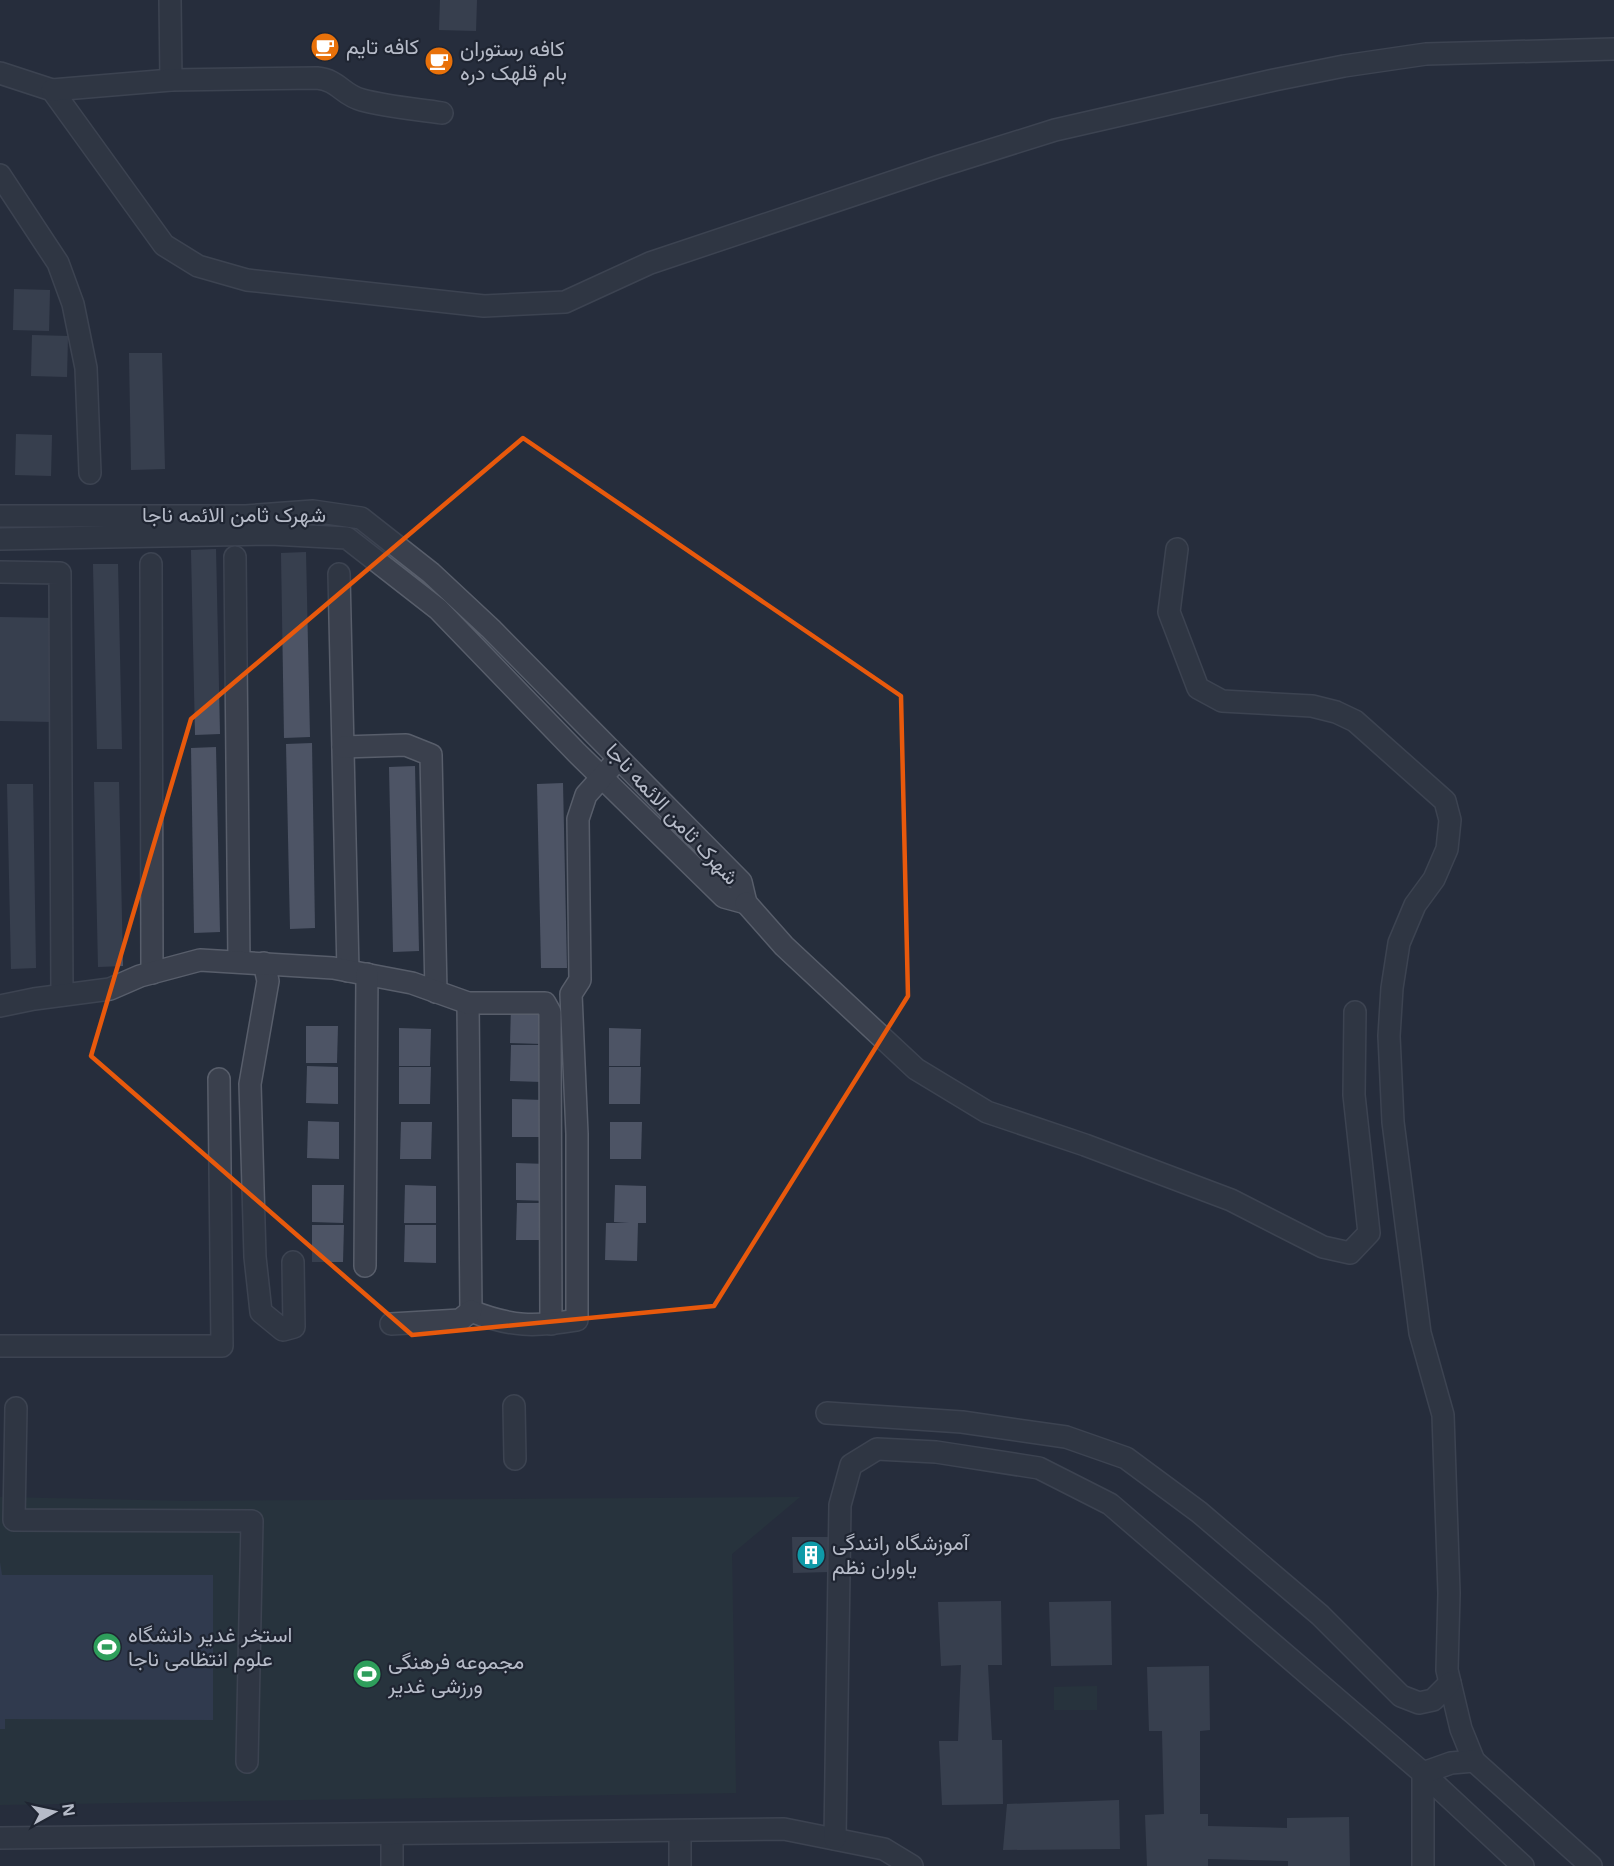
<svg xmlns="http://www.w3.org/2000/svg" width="1614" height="1866" viewBox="0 0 1614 1866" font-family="'Open Sans',Vazirmatn,sans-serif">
  <rect width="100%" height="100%" fill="#262e3c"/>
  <g fill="#293b3e">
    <path d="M0 1497 187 1501 800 1497 732 1554 736 1793 0 1805Z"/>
    <path d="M1097 1686V1710H1054V1687Z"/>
  </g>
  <path fill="#3d4a64" d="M0 1562 2 1575H213V1720L5 1719V1729H0Z"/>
  <g fill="#4d5465">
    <path d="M440 0H477L476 31 439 30Z"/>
    <path d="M14 289 50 290 49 331 13 330Z"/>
    <path d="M32 335 68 336 67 377 31 376Z"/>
    <path d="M129 353H162L165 469 131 470Z"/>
    <path d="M16 434 52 435 51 476 15 475Z"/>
    <path d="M216 549 220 734 195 735 191 550Z"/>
    <path d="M306 552 310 737 284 738 281 553Z"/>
    <path d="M93 564H118L122 749H97Z"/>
    <path d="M0 617 55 618 54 722 0 721Z"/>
    <path d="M312 743 315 928 290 929 286 744Z"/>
    <path d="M216 747 220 932 194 933 191 748Z"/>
    <path d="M415 766 419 951 393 952 389 767Z"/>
    <path d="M94 782H119L123 966 98 967Z"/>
    <path d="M563 783 567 968H541L537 784Z"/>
    <path d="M7 784H33L36 968 11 969Z"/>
    <path d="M511 1006 542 1007V1044L510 1043Z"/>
    <path d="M306 1026H338L337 1063H306Z"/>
    <path d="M399 1028 431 1029 430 1066H399Z"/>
    <path d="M609 1028 641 1029 640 1066H609Z"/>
    <path d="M511 1045H542V1082L510 1081Z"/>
    <path d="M307 1066 338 1067V1104L306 1103Z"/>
    <path d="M399 1067H431L430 1104H399Z"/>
    <path d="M609 1067H641L640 1104H609Z"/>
    <path d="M512 1099 544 1100 543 1137H512Z"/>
    <path d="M308 1121 339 1122V1159L307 1158Z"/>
    <path d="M401 1122H432L431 1159H400Z"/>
    <path d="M610 1122H642L641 1159H610Z"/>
    <path d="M516 1163 548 1164V1201L516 1200Z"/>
    <path d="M312 1185H344L343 1223 312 1222Z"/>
    <path d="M405 1185 436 1186V1223H404Z"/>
    <path d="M615 1185 646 1186V1223H638L637 1261 605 1260 606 1223H629L614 1222Z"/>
    <path d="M517 1203H548L547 1240H516Z"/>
    <path d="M312 1225H344L343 1262H312Z"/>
    <path d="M405 1225H436V1263L404 1262Z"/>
    <path d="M792 1537H829V1572L793 1573Z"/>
    <path d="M1001 1601 1002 1665H988L992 1740H1002L1003 1804 942 1805 939 1741H958L961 1665 941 1666 938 1602Z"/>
    <path d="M1111 1601 1112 1665 1051 1666 1049 1602Z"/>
    <path d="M1209 1666 1210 1730 1200 1731V1814H1208V1826L1287 1828V1818L1349 1817 1350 1866H1288V1861L1208 1859V1866H1147L1145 1815 1164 1814 1162 1731H1149L1147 1667Z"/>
    <path d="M1119 1800 1120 1849 1003 1850 1007 1804Z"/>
  </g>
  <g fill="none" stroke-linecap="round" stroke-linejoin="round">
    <g stroke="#585e6b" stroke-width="24">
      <g id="minor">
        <path d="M170 0 171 80"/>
        <path d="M0 73 52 90 164 245 198 266 247 280 484 306 565 302 650 263 937 167 1055 130 1274 80 1344 66 1426 54 1614 49"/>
        <path d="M52 90 171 80 317 78C339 80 342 95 362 100 388 107 416 109 442 113"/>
        <path d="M0 175 58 263 73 304 86 368 90 473"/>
        <path d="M0 516H246L313 511 361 518 431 573 491 629 741 882 746 903 724 897 577 753 438 609 347 538 271 534 0 539"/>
        <path d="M1177 549 1169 612 1198 688 1222 701 1312 706 1336 712 1355 721 1445 801 1450 820 1447 849 1434 879 1415 905 1399 943 1392 988 1389 1036 1393 1122 1420 1333 1443 1415 1449 1593 1447 1670 1461 1729 1474 1761"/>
        <path d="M235 557 239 962"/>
        <path d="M151 564 152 973"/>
        <path d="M0 572 60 573 62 995"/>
        <path d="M339 574 348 971"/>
        <path d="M343 747 406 745 431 755 436 992"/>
        <path d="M746 903 784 946 916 1069 987 1112 1085 1145 1231 1200 1323 1247 1350 1253 1369 1233 1354 1095 1355 1012"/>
        <path d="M264 963 268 981 250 1084 255 1257 261 1312 283 1330 294 1327 293 1262"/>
        <path d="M468 1003 471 1311"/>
        <path d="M0 1006 34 999 110 989 140 976 200 960 333 968 412 983 468 1003H545L550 1012 551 1324"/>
        <path d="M365 1266 367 974"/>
        <path d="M471 1311C511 1327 535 1327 577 1320V1134L571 994 580 980 578 819 586 795 611 767"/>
        <path d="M391 1324 460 1320 471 1311"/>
        <path d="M0 1346H222L219 1079"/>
        <path d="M514 1406 515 1459"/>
        <path d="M16 1408 14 1520 252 1521 247 1762"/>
        <path d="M827 1413 962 1422 1066 1437 1126 1458 1199 1512 1320 1615 1401 1696 1419 1703 1433 1700 1450 1683"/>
        <path d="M680 1831V1866"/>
        <path d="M392 1834V1866"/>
        <path d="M0 1838 784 1829 884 1849 912 1866"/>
        <path d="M835 1839 840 1505 851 1465 877 1449 936 1452 1039 1468 1110 1504 1423 1773 1523 1866"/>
        <path d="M1423 1866V1773L1451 1763 1474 1761 1591 1866"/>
      </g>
    </g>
    <use href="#minor" stroke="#3a404d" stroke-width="21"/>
  </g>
  <path d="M0 0H1614V1866H0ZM523 438 901 696 908 996 714 1306 412 1335 91 1056 191 719Z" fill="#262e3c" fill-opacity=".55" fill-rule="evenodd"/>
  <path fill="none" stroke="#e8590c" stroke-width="4.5" stroke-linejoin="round" d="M523 438 901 696 908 996 714 1306 412 1335 91 1056 191 719Z"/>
  <defs>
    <g id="cafe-disc" transform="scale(1.5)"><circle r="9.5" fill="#e8710a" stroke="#1f2532"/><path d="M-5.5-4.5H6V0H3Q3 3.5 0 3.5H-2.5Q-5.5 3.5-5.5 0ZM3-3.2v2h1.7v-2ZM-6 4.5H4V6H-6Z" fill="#fff"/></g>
    <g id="building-disc" transform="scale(1.5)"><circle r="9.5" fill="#0f9aa8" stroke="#1f2532"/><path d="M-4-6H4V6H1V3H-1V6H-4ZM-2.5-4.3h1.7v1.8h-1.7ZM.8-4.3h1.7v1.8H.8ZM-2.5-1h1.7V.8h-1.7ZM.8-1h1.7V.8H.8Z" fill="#fff"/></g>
    <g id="stadium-disc" transform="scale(1.5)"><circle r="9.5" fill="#2e9e5b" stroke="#1f2532"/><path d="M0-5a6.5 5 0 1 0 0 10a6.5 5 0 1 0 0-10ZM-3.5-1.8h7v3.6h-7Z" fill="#fff"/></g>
  </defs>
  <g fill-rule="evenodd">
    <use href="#cafe-disc" x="325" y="47"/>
    <use href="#cafe-disc" x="439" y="61"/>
    <use href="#building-disc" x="811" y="1555"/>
    <use href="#stadium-disc" x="107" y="1647"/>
    <use href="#stadium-disc" x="367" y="1674"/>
  </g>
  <g text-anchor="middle" stroke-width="4.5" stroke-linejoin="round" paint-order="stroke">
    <g font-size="21" fill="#b6bbc8" stroke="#1f2532" text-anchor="start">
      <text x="346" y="54">کافه تایم</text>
      <text x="460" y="56">کافه رستوران<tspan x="460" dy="24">بام قلهک دره</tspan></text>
      <text x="832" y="1550">آموزشگاه رانندگی<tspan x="832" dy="24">یاوران نظم</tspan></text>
      <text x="128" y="1642">استخر غدیر دانشگاه<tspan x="128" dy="24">علوم انتظامی ناجا</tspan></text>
      <text x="388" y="1669">مجموعه فرهنگی<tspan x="388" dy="24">ورزشی غدیر</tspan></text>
    </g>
    <g font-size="21" fill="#b6bbc8" stroke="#1f2532">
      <text x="234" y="522">شهرک ثامن الائمه ناجا</text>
      <text transform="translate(672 814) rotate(47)" y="7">شهرک ثامن الائمه ناجا</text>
    </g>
  </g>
  <g transform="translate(54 1812) rotate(82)" stroke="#1f2532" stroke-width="4.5" paint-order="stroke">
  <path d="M0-4.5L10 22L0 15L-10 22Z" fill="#b6bbc8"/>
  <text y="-9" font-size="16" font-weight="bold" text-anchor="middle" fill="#b6bbc8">N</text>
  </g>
</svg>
